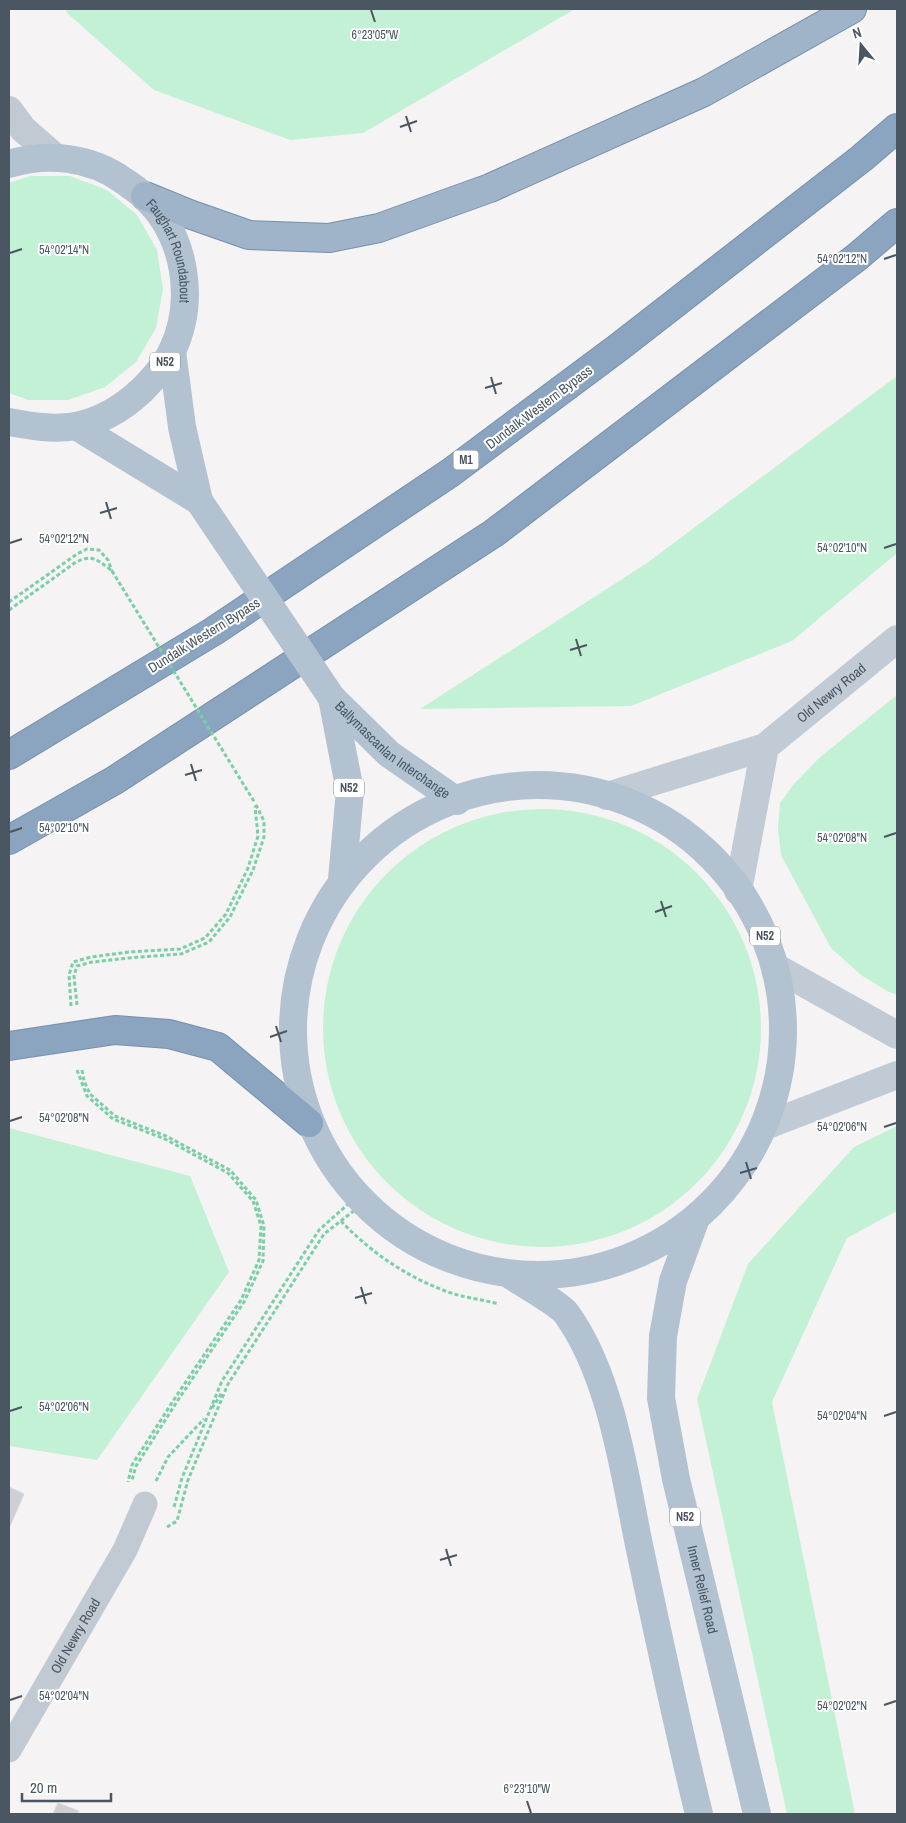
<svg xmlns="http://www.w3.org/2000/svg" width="906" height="1823" viewBox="0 0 906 1823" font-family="'Archivo Narrow',sans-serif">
  <rect width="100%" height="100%" fill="#f5f3f3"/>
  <g fill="#c3f1d5">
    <path d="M66 9H575L363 133 290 140 154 90 67 13Z"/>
    <path d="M30 176H70L107 190 137 215 157 250 163 289 156 328 136 362 105 387 68 400H28L9 393V183Z"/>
    <path d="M897 376V553L792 641 631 706 420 709 647 563Z"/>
    <path d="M897 695V995L887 991 861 975 831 948 781 855 778 829 780 803 794 784 819 758Z"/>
    <circle cx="542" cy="1028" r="219"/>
    <path d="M897 1126V1211L847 1238 772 1402 855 1814H787L697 1399 748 1264 854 1147Z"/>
    <path d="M9 1128 190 1176 229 1272 97 1460 9 1446Z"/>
  </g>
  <g fill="#cdcfd5" stroke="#d7d9de">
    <path d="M9 1487 24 1494 10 1526H9Z"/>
    <path d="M58 1803 79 1811 77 1814H53Z"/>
  </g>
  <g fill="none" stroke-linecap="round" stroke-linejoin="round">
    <g stroke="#7690ad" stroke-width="30">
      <path id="trunk" d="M145 196 189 214 249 235 329 238 379 228 490 188 704 92 852 9"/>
    </g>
    <g stroke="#7690ad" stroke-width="30">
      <g id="motorway">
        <path d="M9 755 214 631 450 473 619 347 862 158 897 128"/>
        <path d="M9 840 115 780 494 533 857 257 897 223"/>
        <path d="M9 1046 115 1030 169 1034 218 1047 309 1123"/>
      </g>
    </g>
    <g stroke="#7ad0a6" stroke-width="3" stroke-dasharray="4 2.5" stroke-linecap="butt">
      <path d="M9 602 77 554 87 549 99 550 108 560 112 571"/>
      <path d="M9 610 76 562C93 554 97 560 111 570"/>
      <path d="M77 1005 74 976 77 966 92 962 129 958 181 954 209 942 230 917 253 870 264 837V821L255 803"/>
      <path d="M71 1006 69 975 73 962 91 957 129 952 180 949 205 938 226 914 248 868 258 836 255 806"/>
      <path d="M77 1070 87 1096 113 1119 165 1139 228 1173 253 1201 261 1226 259 1260 241 1300 175 1398 132 1465 128 1482"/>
      <path d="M82 1070 84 1081 90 1094 115 1116 166 1136 230 1170 256 1200 264 1226 263 1261 244 1302 178 1400 136 1466 132 1480"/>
      <path d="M341 1221C371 1253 411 1280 454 1294 468 1298 484 1300 499 1304"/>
      <path d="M212 1408 222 1393"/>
      <path d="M156 1481 168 1457 204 1419"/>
      <path d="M174 1507 182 1478 222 1381 319 1230 356 1197"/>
      <path d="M167 1527 177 1521 188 1480 228 1384 324 1234 364 1203"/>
    </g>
    <path stroke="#c1cad2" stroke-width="25" id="s1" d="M9 1750 125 1550 145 1504"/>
    <path stroke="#c1cad2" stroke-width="28" d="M9 110 23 129 55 157"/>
    <g stroke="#c1cbd6" stroke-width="28">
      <path id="s2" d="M607 796 765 747 897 639"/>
      <path d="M738 891 765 747"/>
      <path d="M777 968 897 1035"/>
      <path d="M765 1126 897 1075"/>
    </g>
    <g stroke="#b3c2d1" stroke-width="28">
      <path id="s3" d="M9 164C47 152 91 157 124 181 131 186 139 191 145 197 186 236 196 301 172 351 165 366 154 378 142 390 124 407 101 421 76 426 53 430 31 426 9 422"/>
      <path d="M172 351 182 427 199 501"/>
      <path d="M76 426 199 501"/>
      <path d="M332 698 350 791 342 879"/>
      <path id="s4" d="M332 698 389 754 457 801"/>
      <circle cx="538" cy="1030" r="245"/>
      <path id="s5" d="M696 1218 673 1281 663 1336 661 1398 676 1479 757 1814"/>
      <path d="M510 1275C521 1282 559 1304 566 1313 611 1375 624 1471 639 1545 658 1635 677 1725 699 1814"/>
    </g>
    <use href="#trunk" stroke="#9fb4c9" stroke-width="28"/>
    <use href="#motorway" stroke="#8ba5c1" stroke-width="28"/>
    <path stroke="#7ad0a6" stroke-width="3" stroke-dasharray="4 2.5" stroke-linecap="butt" d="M112 571 255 803"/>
    <path stroke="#b3c2d1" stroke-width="28" d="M199 501 332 698"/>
  </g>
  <path fill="none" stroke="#4a5661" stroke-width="2" d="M371 10 375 22M406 116 411 132M400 127 417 121M10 253 22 249M884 259 896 255M491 377 496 394M485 388 502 383M106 502 111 519M100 513 117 508M10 543 22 539M884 548 896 544M576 639 581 656M570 650 587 645M191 764 196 781M185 775 202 770M10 832 22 828M884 837 896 833M661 901 666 917M655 912 672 906M276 1026 281 1042M270 1037 287 1031M10 1121 22 1117M884 1127 896 1123M746 1162 751 1179M740 1173 757 1168M361 1287 366 1304M355 1298 372 1293M10 1411 22 1407M884 1416 896 1412M446 1549 451 1566M440 1560 457 1555M10 1700 22 1696M884 1705 896 1701M527 1801 531 1813"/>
  <g text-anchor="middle" stroke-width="4" stroke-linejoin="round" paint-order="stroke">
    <g fill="#fff" stroke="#808990" stroke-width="1">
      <rect x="150" y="352.5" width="30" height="19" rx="4"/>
      <rect x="453.5" y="450.5" width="25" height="19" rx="4"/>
      <rect x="334" y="778.5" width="30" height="19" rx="4"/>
      <rect x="750" y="926.5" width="30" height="19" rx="4"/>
      <rect x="670" y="1507.5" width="30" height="19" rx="4"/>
    </g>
    <g font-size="12" font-weight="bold" fill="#4a5661">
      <text x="165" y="366">N52</text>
      <text x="466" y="464">M1</text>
      <text x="349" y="792">N52</text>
      <text x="765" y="940">N52</text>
      <text x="685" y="1521">N52</text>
    </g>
    <g font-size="14" fill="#4a5661" stroke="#fff">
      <text dy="5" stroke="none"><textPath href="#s3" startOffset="208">Faughart Roundabout</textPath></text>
      <text transform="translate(539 407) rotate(-37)" y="5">Dundalk Western Bypass</text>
      <text transform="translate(204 635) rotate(-32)" y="5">Dundalk Western Bypass</text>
      <text dy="5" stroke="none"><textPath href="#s2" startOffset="251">Old Newry Road</textPath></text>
      <text dy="5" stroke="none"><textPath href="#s4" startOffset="80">Ballymascanlan Interchange</textPath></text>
      <text dy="5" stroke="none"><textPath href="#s5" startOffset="381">Inner Relief Road</textPath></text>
      <text dy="5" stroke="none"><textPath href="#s1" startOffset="132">Old Newry Road</textPath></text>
    </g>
  </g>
  <g font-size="12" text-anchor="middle" fill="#4a5661" stroke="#fff" stroke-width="4" stroke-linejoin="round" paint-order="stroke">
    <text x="375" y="39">6°23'05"W</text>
    <text x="64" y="254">54°02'14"N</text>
    <text x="842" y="263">54°02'12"N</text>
    <text x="64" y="543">54°02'12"N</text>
    <text x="842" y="552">54°02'10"N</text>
    <text x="64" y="832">54°02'10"N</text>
    <text x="842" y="842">54°02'08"N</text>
    <text x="64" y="1122">54°02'08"N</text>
    <text x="842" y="1131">54°02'06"N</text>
    <text x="64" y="1411">54°02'06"N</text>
    <text x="842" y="1420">54°02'04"N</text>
    <text x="64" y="1700">54°02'04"N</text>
    <text x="842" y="1710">54°02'02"N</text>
    <text x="527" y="1793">6°23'10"W</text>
  </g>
  <rect width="906" height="1823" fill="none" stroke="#4a5661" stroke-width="20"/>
  <g transform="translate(861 45) rotate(342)" stroke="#ffffff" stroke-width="4" paint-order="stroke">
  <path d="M0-4L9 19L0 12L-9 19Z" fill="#4a5661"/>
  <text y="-8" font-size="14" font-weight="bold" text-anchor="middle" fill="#4a5661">N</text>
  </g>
  <path d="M22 1793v8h89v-8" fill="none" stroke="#4a5661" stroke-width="2.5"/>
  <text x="30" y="1793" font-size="15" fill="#4a5661" stroke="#ffffff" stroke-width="4" paint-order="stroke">20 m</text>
</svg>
